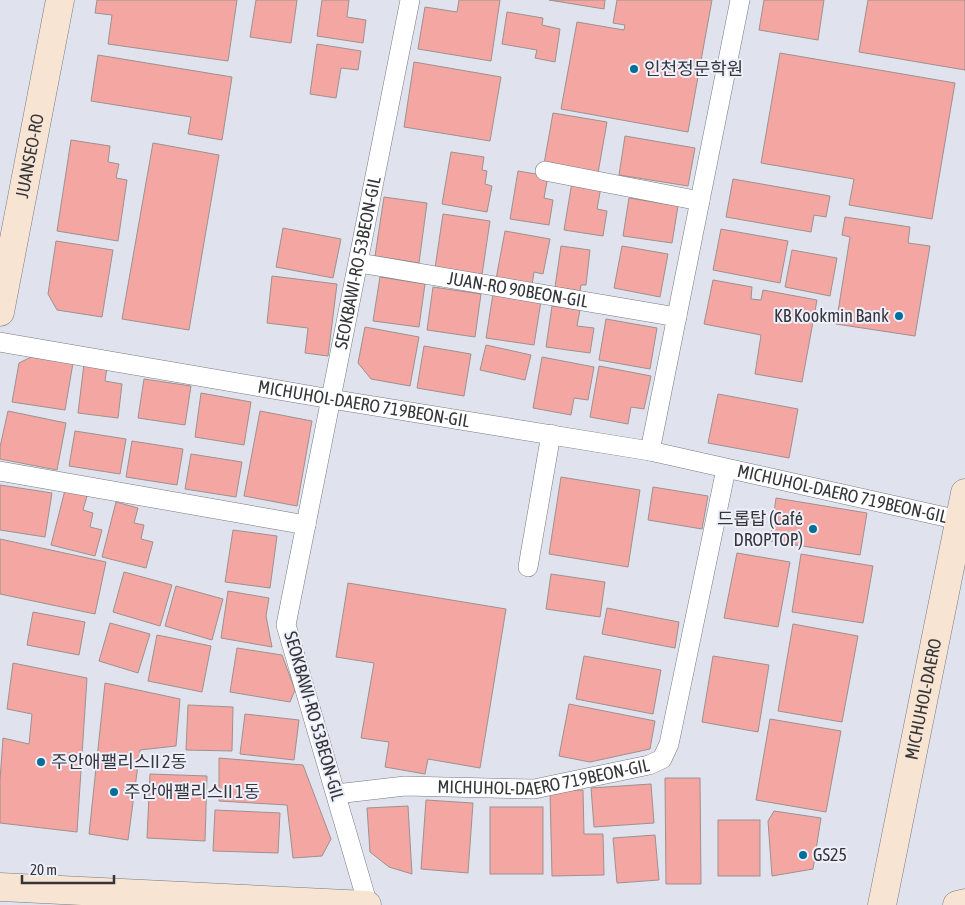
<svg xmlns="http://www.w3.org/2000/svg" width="965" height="905" viewBox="0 0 965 905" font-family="'Asap Condensed','Noto Sans KR',sans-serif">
  <rect width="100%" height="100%" fill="#e0e3ed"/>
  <g fill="#f4a6a2" stroke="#9d9190">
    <path d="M97 0H237L228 61 108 44 112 15 95 13Z"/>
    <path d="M256 0H297L291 43 250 37Z"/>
    <path d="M322 0H349L347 17 366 20 363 43 317 36Z"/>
    <path d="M459 0H500L491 61 418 49 425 7 457 12Z"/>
    <path d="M549 0H605L604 9Z"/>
    <path d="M617 0H712L688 132 561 109 577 22 624 30 625 25 613 23Z"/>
    <path d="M764 0H824L818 40 759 30Z"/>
    <path d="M868 0H965V70L859 52Z"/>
    <path d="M507 12 543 18 542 25 560 29 555 62 535 58 537 50 502 44Z"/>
    <path d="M317 44 361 51 358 70 341 68 336 98 310 94Z"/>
    <path d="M780 53 955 83 932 219 849 205 854 179 761 163Z"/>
    <path d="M98 55 232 77 222 140 188 134 191 117 91 101Z"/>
    <path d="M414 62 501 77 490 141 404 127Z"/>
    <path d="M553 113 607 122 598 173 544 164Z"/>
    <path d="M625 136 695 148 688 186 619 175Z"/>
    <path d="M71 140 110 146 108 162 119 164 116 178 127 180 118 241 57 231Z"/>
    <path d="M153 143 219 155 189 330 122 319Z"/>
    <path d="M451 152 484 157 482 170 487 171 485 184 492 186 487 212 442 204Z"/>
    <path d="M518 171 548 176 544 198 553 200 549 225 510 219Z"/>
    <path d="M733 179 830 196 826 217 814 215 811 232 726 217Z"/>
    <path d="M572 182 601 187 597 209 607 211 603 236 564 230Z"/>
    <path d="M384 197 427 203 419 263 375 256Z"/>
    <path d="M629 198 678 206 672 243 623 236Z"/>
    <path d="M443 214 490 221 482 275 435 268Z"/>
    <path d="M845 217 910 227 908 243 930 246 915 336 836 324 850 237 842 235Z"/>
    <path d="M283 228 341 239 333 278 276 267Z"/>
    <path d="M721 229 788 241 780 283 713 270Z"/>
    <path d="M505 231 550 239 543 274 534 272 532 285 496 279Z"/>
    <path d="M56 241 113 250 102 317 57 310 48 294Z"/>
    <path d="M561 246 590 250 586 285H581L580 291 555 287Z"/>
    <path d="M622 246 668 254 660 297 614 288Z"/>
    <path d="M792 250 837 258 830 296 785 287Z"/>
    <path d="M272 276 337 284 328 356 305 353 308 328 267 323Z"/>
    <path d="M380 277 425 284 419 327 373 321Z"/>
    <path d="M713 280 752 287 751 299 761 300 763 290 817 300 802 382 755 374 761 335 704 324Z"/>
    <path d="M433 287 481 294 475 337 427 330Z"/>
    <path d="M493 294 541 301 534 345 486 338Z"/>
    <path d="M552 306 580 310 577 326 594 328 590 353 546 347Z"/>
    <path d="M606 319 657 328 650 369 599 360Z"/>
    <path d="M365 327 419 337 410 386 371 379 358 363Z"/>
    <path d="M486 345 531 355 525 380 480 370Z"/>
    <path d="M424 346 471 354 464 396 417 388Z"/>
    <path d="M31 357 73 363 65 410 12 402 19 363Z"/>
    <path d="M542 357 594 367 588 400 574 398 571 415 533 408Z"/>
    <path d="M84 364 107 367 105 381 122 384 118 418 78 413Z"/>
    <path d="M599 366 651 376 644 409 631 407 628 424 590 417Z"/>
    <path d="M144 379 191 386 185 425 138 418Z"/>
    <path d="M201 393 251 402 244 445 195 437Z"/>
    <path d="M718 394 798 409 789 458 708 443Z"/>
    <path d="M8 411 66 423 57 470 0 459V447Z"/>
    <path d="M260 411 312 421 297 506 244 496Z"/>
    <path d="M75 431 126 439 120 474 69 466Z"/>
    <path d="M132 441 183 449 177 485 126 477Z"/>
    <path d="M191 454 242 462 236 497 185 489Z"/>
    <path d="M561 477 640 490 628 567 549 554Z"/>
    <path d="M0 485 52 493 45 537 0 530Z"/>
    <path d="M653 487 708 496 702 529 648 520Z"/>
    <path d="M65 490 87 496 83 510 93 513 90 527 102 530 95 556 51 545Z"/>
    <path d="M776 498 867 513 860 555 770 541Z"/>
    <path d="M116 502 138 508 134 523 144 525 141 539 153 542 146 568 102 557Z"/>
    <path d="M233 530 277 536 270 588 225 582Z"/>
    <path d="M0 539 106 562 95 614 0 594Z"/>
    <path d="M737 553 790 562 778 627 724 618Z"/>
    <path d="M801 554 873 566 863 623 792 612Z"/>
    <path d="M124 572 172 585 160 626 113 612Z"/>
    <path d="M551 574 605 582 600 617 546 609Z"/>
    <path d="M348 583 506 609 480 768 428 759 425 774 385 767 389 742 361 738 374 663 336 657Z"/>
    <path d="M176 586 223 599 212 640 165 626Z"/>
    <path d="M228 591 269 598 266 616 272 647 221 638Z"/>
    <path d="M607 608 679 622 675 648 602 634Z"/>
    <path d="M33 612 85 622 79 655 27 645Z"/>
    <path d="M110 623 150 634 138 673 99 661Z"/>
    <path d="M793 624 858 636 842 722 778 711Z"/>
    <path d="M157 635 211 646 202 692 148 681Z"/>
    <path d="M237 648 282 655 295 690 290 702 230 692Z"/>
    <path d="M584 656 661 670 653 714 576 699Z"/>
    <path d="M713 656 769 665 758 732 702 722Z"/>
    <path d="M13 663 87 678 77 832 0 823V780L3 738 29 744 32 714 7 709Z"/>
    <path d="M105 683 180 699 176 746 140 750 128 840 89 834Z"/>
    <path d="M569 704 655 721 650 749 590 762 559 756Z"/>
    <path d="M188 705 233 707 232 751 186 750Z"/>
    <path d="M245 714 299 720 294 760 240 754Z"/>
    <path d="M770 719 841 731 826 812 756 800Z"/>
    <path d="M219 758 303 765 331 839 322 856 293 858 287 805 219 801Z"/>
    <path d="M150 774 207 776 205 841 147 838Z"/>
    <path d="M665 778H700L701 884H666Z"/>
    <path d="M651 784 654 823 594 827 591 788Z"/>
    <path d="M583 790 584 834H603L604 875 552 876 550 791Z"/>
    <path d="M426 800 473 803 468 873 421 869Z"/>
    <path d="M408 806 412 874 389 867 370 852 367 808Z"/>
    <rect x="490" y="807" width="53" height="67"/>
    <path d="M215 810 280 813 278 853 213 851Z"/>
    <path d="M774 811 821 818 813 869 772 876 768 821Z"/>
    <rect x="718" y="820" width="42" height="56"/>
    <path d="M655 835 659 880 617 883 613 838Z"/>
  </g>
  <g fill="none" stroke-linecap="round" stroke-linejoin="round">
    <g stroke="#777982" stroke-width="20">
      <g id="lane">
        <path d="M545 171 700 201"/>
        <path id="s1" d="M359 263 677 317"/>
        <path id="s2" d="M0 342 331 399 650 451 959 520"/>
        <path d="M650 451 740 0"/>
        <path d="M0 471 306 525"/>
        <path d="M528 567 551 434"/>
        <path id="s3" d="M336 794 405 786 534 789 649 765 662 759 669 744 726 469"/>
        <path id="s4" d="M368 905 286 625 410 0"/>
      </g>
    </g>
    <g stroke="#777982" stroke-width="29">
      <g id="secondary">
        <path id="s5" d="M0 312 60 0"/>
        <path d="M0 887 367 905"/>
        <path id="s6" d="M882 905 965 493"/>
        <path d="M957 905 965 903"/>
      </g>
    </g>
    <use href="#lane" stroke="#fff" stroke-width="19"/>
    <use href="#secondary" stroke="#f8e4d2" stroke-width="28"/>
  </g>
  <g fill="#006e9a" stroke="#edf0fa" stroke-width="2">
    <circle cx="634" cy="69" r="5"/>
    <circle cx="899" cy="316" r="5"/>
    <circle cx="813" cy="529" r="5"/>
    <circle cx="41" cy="762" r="5"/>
    <circle cx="114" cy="792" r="5"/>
    <circle cx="803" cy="855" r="5"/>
  </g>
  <g text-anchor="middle" stroke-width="4" stroke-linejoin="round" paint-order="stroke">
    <g font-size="18" fill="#35363a" stroke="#edf0fa" text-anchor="start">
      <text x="644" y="75">인천정문학원</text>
      <text x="889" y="322" text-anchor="end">KB Kookmin Bank</text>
      <text x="803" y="525" text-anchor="end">드롭탑 (Café<tspan x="803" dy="21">DROPTOP)</tspan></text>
      <text x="51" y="768">주안애팰리스II 2동</text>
      <text x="124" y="798">주안애팰리스II 1동</text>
      <text x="813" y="861">GS25</text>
    </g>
    <g font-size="18" fill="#35363a" stroke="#edf0fa">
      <text dy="6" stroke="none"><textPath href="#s5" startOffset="159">JUANSEO-RO</textPath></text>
      <text dy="6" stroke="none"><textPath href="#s4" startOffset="661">SEOKBAWI-RO 53BEON-GIL</textPath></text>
      <text dy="6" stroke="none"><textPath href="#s1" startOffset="161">JUAN-RO 90BEON-GIL</textPath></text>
      <text dy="6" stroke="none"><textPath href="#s2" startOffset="369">MICHUHOL-DAERO 719BEON-GIL</textPath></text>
      <text dy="6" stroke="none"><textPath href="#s2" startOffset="856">MICHUHOL-DAERO 719BEON-GIL</textPath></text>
      <text dy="6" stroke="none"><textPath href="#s6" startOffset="210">MICHUHOL-DAERO</textPath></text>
      <text transform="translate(314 716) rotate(74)" y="6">SEOKBAWI-RO 53BEON-GIL</text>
      <text dy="6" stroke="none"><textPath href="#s3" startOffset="209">MICHUHOL-DAERO 719BEON-GIL</textPath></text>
    </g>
  </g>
  <path d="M22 875v8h92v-8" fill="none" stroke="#35363a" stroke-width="2.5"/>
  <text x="30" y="875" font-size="15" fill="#35363a" stroke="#edf0fa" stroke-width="4" paint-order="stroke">20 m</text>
</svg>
